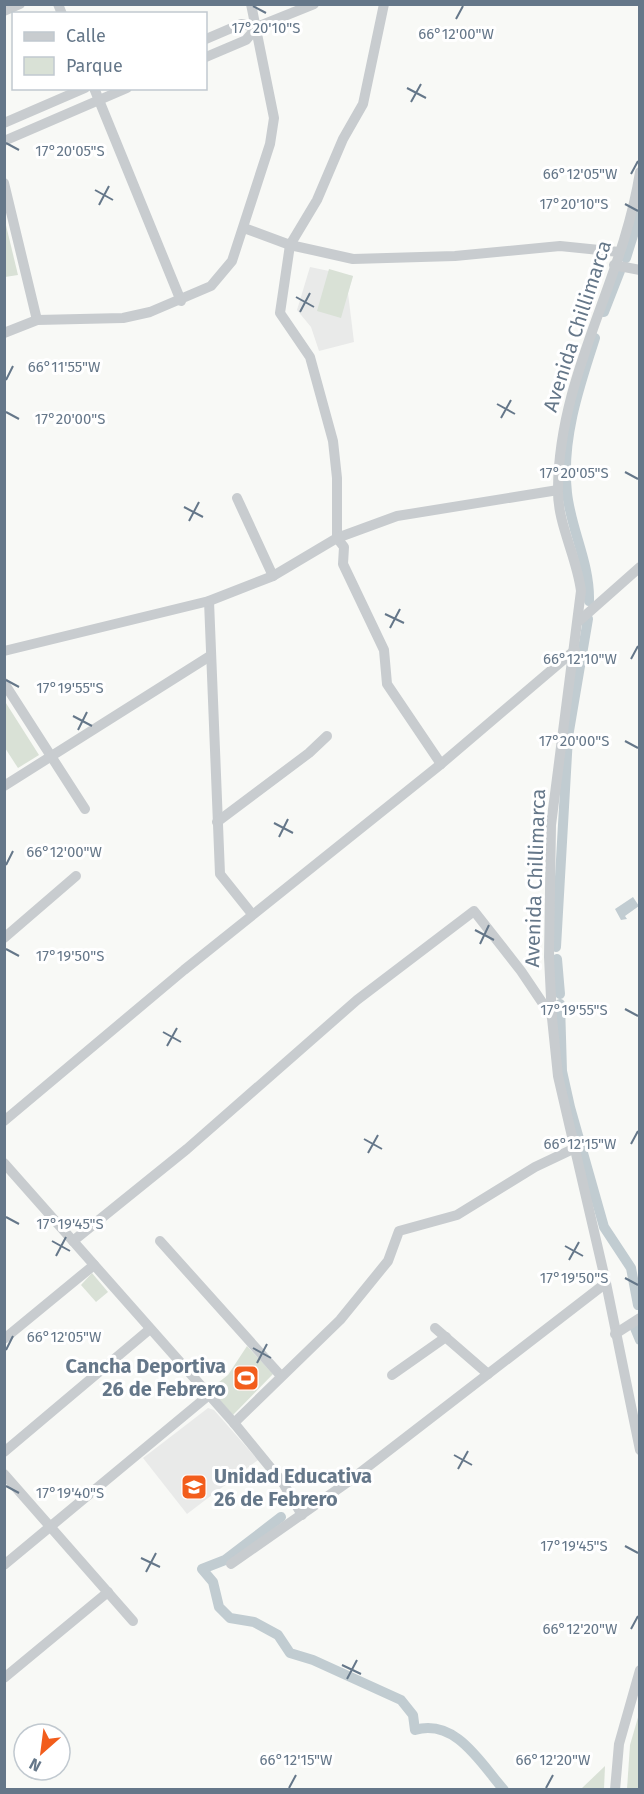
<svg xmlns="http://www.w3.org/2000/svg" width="644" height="1794" viewBox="0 0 644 1794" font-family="'Fira Sans',sans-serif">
  <rect width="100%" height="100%" fill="#f8f9f6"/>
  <g fill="#e9eae9">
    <path d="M310 267 353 276 348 293 354 342 319 351 311 327 297 310Z"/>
    <path d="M208 1408 214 1410 258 1460 187 1514 143 1458Z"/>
  </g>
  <g fill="#d9e1d6">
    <path d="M4 217 18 275 5 277H4Z"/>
    <path d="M329 269 353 276 341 318 317 311Z"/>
    <path d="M4 700 39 755 18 768 5 748Z"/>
    <path d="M92 1273 108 1292 96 1302 81 1285Z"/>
    <path d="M247 1346 273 1374 233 1415 210 1389 228 1375Z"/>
    <path d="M639 1714V1789H627L630 1745Z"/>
    <path d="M605 1766 604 1789H581Z"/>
  </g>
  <path fill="#c1ccd1" d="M633 897 639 906 625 916 627 919 621 920 615 909Z"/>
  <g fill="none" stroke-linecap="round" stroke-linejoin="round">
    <g stroke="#c1ccd1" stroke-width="10">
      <path d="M626 258 640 213"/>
      <path d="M604 312 620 271"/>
      <path d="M589 601C590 563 571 530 567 493 561 440 579 387 595 338"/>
      <path d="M556 947 568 737 588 619"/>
      <path d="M557 959 560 994"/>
      <path d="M560 1004 562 1071 570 1107 604 1227 631 1268 638 1305"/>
      <path d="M635 1328 640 1340"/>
      <path d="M281 1517 225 1560 202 1569 213 1582 219 1607 230 1618 254 1622 278 1635 290 1653 313 1660 401 1700 413 1715 415 1730C456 1718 481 1764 504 1790"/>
    </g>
    <g stroke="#c8cccf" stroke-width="10">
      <path d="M58 4 62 14"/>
      <path d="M384 4 363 104 343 139 317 200 290 245 280 313 310 357 333 441 337 478V538L344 547 343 564 384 650 387 684 441 764"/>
      <path d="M4 11 20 4"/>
      <path d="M206 39 241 24 257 27"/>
      <path d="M206 57 246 40 257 27 314 4"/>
      <path d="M94 88 181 301"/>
      <path d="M4 123 85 88"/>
      <path d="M4 141 127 88"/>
      <path d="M640 172C623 282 559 374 558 489 557 523 577 557 581 591L551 825 549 957 552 1018 558 1076 606 1283 640 1450"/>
      <path d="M4 183 37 320"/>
      <path d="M244 228 290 245 353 259 455 256 560 246 619 252"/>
      <path d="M614 265 640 270"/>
      <path d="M4 333 37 320 123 318 150 312 211 286 232 261 270 144 274 118 251 4"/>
      <path d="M237 498 273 576"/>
      <path d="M209 601 220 874 252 914"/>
      <path d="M579 621 640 567"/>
      <path d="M4 651 209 601 273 576 337 538 397 516 558 490"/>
      <path d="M4 683 85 809"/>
      <path d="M4 786 210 656"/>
      <path d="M217 822 309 753 327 736"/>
      <path d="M4 938 76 876"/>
      <path d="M4 1121 184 970 441 764 575 650"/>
      <path d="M4 1163 234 1423 283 1483 302 1515"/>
      <path d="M73 1241 187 1149 357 1000 474 911 521 971 552 1017"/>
      <path d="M160 1241 281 1376"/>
      <path d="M435 1328 488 1374"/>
      <path d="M615 1334 640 1318"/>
      <path d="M4 1339 94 1265"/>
      <path d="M392 1375 446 1337"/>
      <path d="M234 1423 340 1320 388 1261 399 1231 457 1215 535 1167 573 1149"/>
      <path d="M4 1452 150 1329"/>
      <path d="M4 1474 133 1621"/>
      <path d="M231 1564 348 1482 606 1283"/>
      <path d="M4 1565 209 1395"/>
      <path d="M4 1678 108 1592"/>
      <path d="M615 1790 619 1744 640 1670"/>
    </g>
  </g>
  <path fill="none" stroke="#657789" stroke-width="2" d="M253 6 266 13M456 19 463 6M407 88 426 98M411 102 421 84M6 143 19 150M631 174 638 161M95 190 113 200M625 204 638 211M99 205 109 186M296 297 314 307M300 312 310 293M6 380 13 366M497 404 515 414M6 412 19 419M501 418 511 400M625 472 638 479M184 507 203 517M189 521 199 502M385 614 404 623M390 628 400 609M631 659 638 646M6 680 19 687M73 716 92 726M78 730 87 712M625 741 638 748M274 823 293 833M279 837 288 819M6 865 13 851M475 930 494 940M480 944 489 925M6 949 19 956M625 1009 638 1016M163 1032 181 1042M167 1046 177 1028M364 1139 382 1149M631 1144 638 1131M368 1153 378 1135M6 1217 19 1224M52 1241 70 1251M565 1246 583 1256M56 1256 66 1237M569 1260 579 1242M625 1278 638 1285M253 1348 271 1358M6 1350 13 1336M257 1363 267 1344M454 1455 472 1465M458 1469 468 1451M6 1486 19 1493M625 1546 638 1553M141 1558 160 1567M146 1572 156 1553M631 1629 638 1616M342 1665 361 1674M347 1679 357 1660M289 1788 296 1775M546 1788 553 1775"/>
  <defs>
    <g id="stadium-square" transform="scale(1.35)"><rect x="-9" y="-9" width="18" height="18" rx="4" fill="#f25d1c" stroke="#fff"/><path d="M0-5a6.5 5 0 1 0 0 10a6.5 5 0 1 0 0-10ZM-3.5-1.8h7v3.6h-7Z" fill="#fff"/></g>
    <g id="school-square" transform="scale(1.35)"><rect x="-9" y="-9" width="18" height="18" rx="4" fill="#f25d1c" stroke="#fff"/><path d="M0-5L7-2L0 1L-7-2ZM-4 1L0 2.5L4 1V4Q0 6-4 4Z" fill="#fff"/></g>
  </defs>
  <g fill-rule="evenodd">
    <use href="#stadium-square" x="246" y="1378"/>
    <use href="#school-square" x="194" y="1487"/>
  </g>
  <g text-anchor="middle" stroke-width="6" stroke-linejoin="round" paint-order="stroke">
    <g font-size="20" fill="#657789" stroke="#fff">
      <text transform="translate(577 326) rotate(-72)" y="7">Avenida Chillimarca</text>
      <text transform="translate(535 878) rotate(-88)" y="7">Avenida Chillimarca</text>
    </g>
    <g font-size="20" font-weight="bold" fill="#657789" stroke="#fff" text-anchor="end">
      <text x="226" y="1373">Cancha Deportiva<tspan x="226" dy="23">26 de Febrero</tspan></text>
      <text x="214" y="1483" text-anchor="start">Unidad Educativa<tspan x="214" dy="23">26 de Febrero</tspan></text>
    </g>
  </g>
  <g font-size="15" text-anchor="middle" fill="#657789" stroke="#fff" stroke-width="6" stroke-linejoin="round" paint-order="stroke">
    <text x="266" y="33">17°20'10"S</text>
    <text x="456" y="39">66°12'00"W</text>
    <text x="70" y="156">17°20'05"S</text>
    <text x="580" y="179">66°12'05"W</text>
    <text x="574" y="209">17°20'10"S</text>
    <text x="64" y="372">66°11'55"W</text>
    <text x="70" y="424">17°20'00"S</text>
    <text x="574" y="478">17°20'05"S</text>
    <text x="580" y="664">66°12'10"W</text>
    <text x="70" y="693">17°19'55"S</text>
    <text x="574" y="746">17°20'00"S</text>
    <text x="64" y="857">66°12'00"W</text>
    <text x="70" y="961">17°19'50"S</text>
    <text x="574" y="1015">17°19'55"S</text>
    <text x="580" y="1149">66°12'15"W</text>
    <text x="70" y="1229">17°19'45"S</text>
    <text x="574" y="1283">17°19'50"S</text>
    <text x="64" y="1342">66°12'05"W</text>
    <text x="70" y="1498">17°19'40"S</text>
    <text x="574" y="1551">17°19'45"S</text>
    <text x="580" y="1634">66°12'20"W</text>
    <text x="296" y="1765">66°12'15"W</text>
    <text x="553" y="1765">66°12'20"W</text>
  </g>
  <rect width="644" height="1794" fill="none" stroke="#657789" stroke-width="12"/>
  <rect x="12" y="12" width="195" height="78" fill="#ffffff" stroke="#c1c9d0" stroke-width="1.5"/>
  <rect x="24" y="32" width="30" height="9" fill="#c8cccf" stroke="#c1c9d0" stroke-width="1.5"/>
  <text x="66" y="42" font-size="18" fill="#657789">Calle</text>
  <rect x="24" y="57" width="30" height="18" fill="#d9e1d6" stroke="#c1c9d0" stroke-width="1.5"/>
  <text x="66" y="72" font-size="18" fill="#657789">Parque</text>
  <g transform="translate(42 1752) rotate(208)"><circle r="28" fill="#ffffff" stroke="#c1c9d0" stroke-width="1.5"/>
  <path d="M0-4.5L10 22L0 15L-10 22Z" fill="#f25d1c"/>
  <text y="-9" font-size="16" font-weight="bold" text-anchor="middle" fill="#657789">N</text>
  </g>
</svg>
